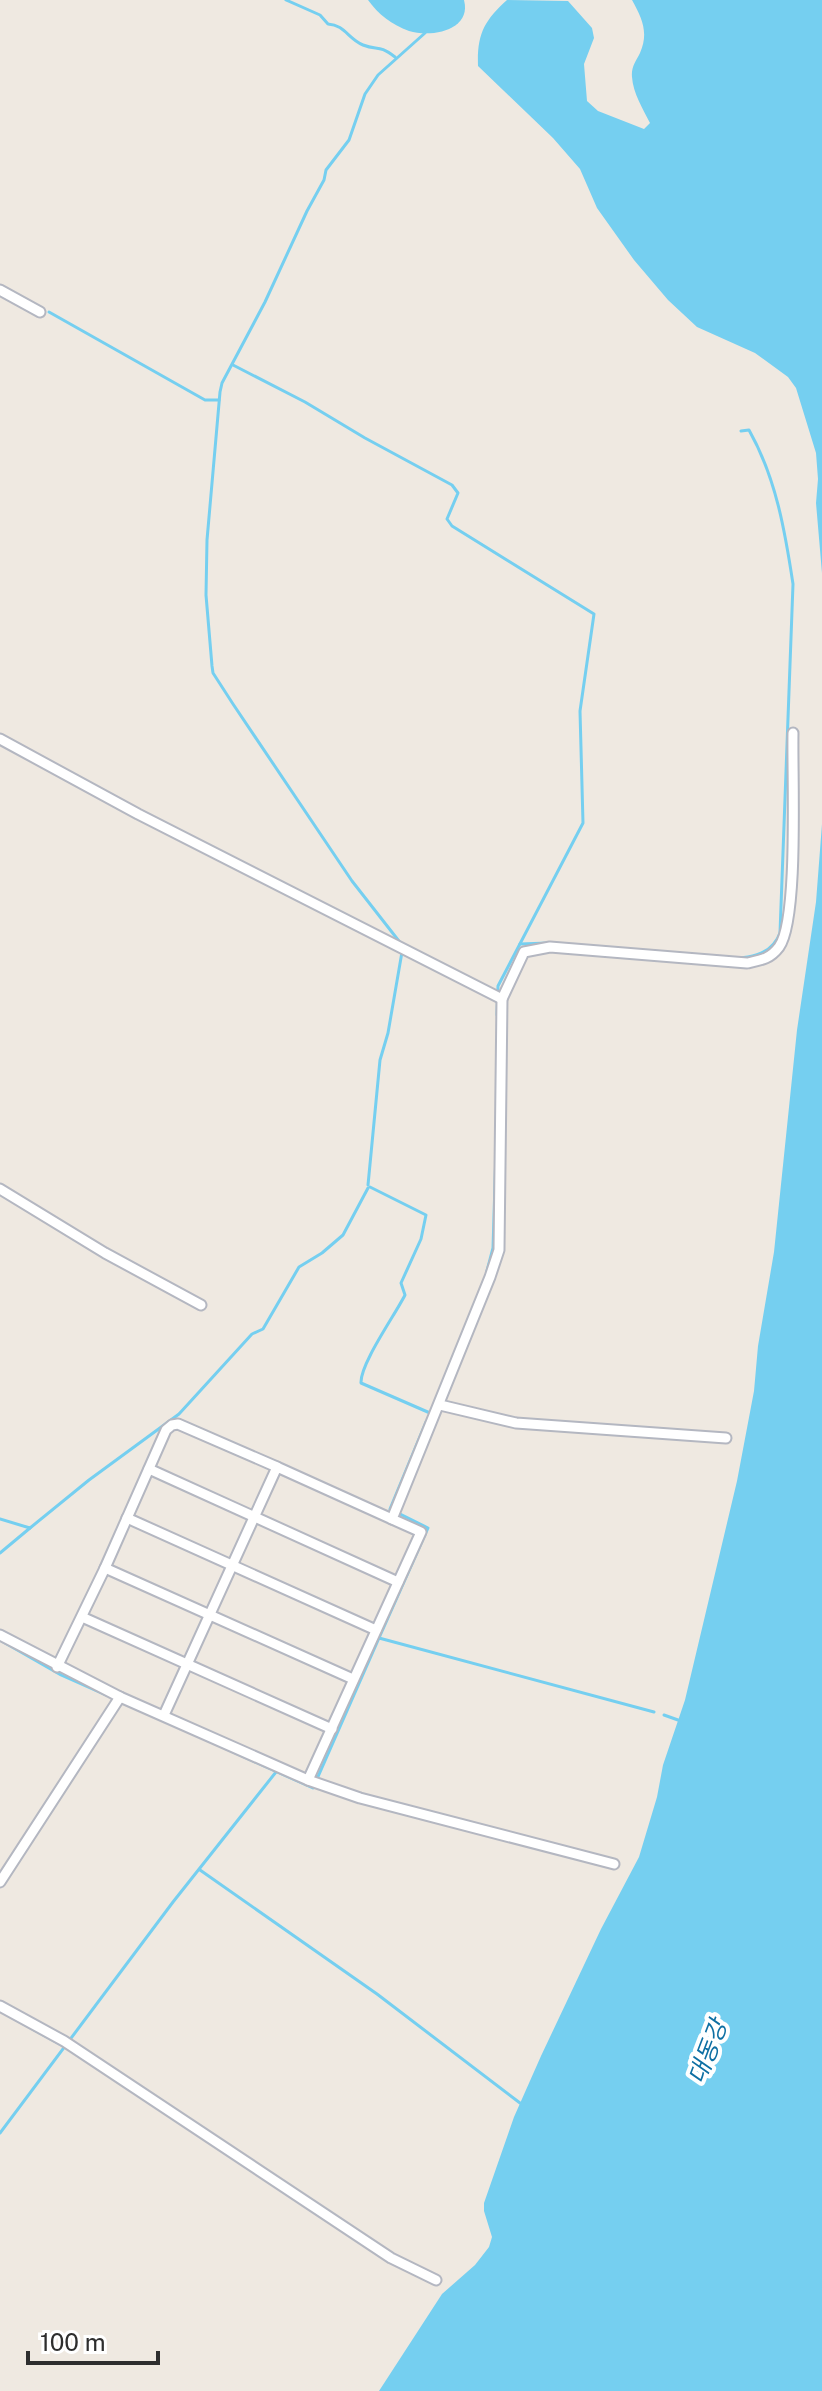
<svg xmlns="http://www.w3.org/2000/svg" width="822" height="2391" viewBox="0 0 822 2391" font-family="'Public Sans','Noto Sans KR',sans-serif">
  <rect width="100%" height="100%" fill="#efe9e1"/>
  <g fill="#75cff0">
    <path d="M368 0H464C472 30 432 38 409 31 392 25 378 14 368 0Z"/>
    <path d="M507 0 568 1 592 28 594 38 584 64 587 101 598 111 644 129 650 123C643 109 633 93 632 77 631 67 636 61 640 53 649 33 642 18 632 0H822V573L816 503 818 479 816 453 796 388 788 377 755 353 697 327 668 300 634 260 597 208 580 169 553 138 478 66C477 34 484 21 507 0Z"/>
    <path d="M822 824V2391H379L442 2294 475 2265 489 2247 492 2237 484 2211V2203L514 2117 541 2056 601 1929 639 1857 657 1797 663 1765 685 1700 737 1481 754 1391 758 1346 774 1252 797 1030 816 902Z"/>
  </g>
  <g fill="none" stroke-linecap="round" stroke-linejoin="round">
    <g stroke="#75cff0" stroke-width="3">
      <path d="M286 0 320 15 328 24C345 25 348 39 363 45 378 51 378 44 395 57"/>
      <path d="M49 312 205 400H219"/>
      <path d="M233 365 305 402 365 438 452 485 458 493 447 519 452 526 594 614 580 711 583 823 498 986 497 1015"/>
      <path d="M520 944 548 943"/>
      <path d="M402 945 352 881 233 704 213 673 212 666 206 595 207 540 220 392 222 383 265 302 307 211 324 180 326 170 349 140 365 94 378 75 425 33"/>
      <path d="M687 954C716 956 767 969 780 933L793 584C785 531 776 478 749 430L741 431"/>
      <path d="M368 1185 380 1060 388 1033 402 952"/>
      <path d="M370 1187 426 1215 421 1239 401 1283 405 1295C395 1315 360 1364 361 1383L430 1413"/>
      <path d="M487 1271 493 1248 496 1151"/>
      <path d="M0 1519 30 1528 89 1480 179 1414 252 1334 263 1329 299 1267 322 1253 343 1235 368 1188"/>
      <path d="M0 1553 30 1528"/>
      <path d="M379 1638 428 1528 390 1509 426 1422"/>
      <path d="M0 1640 61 1675 106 1695"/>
      <path d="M664 1715 678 1720"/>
      <path d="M211 1742 313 1788 379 1638 654 1712"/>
      <path d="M200 1870 377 1994 520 2103"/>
      <path d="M9 2016 65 2047"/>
      <path d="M0 2133 173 1902 276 1772"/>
    </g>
    <g stroke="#b4b7c1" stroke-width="13">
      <g id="minor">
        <path d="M0 290 40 312"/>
        <path d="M0 739 138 814 502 999"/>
        <path d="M0 1189 105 1253 201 1305"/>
        <path d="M440 1405 516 1423 726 1438"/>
        <path d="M149 1469 398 1582"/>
        <path d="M127 1518 376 1630"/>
        <path d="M105 1568 353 1679"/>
        <path d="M82 1617 332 1729"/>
        <path d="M0 1635 120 1697 308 1780 360 1798 614 1864"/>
        <path d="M57 1667 105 1568 166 1430 172 1425 178 1424 277 1467"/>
        <path d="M164 1715 277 1467 392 1519"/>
        <path d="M308 1780 421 1532 392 1519 490 1277 499 1250 502 999 524 952 550 947 747 963C761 960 770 959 779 947 799 920 792 774 793 733"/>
        <path d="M0 1882 120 1697"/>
        <path d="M0 2006 64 2041 391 2258 436 2280"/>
      </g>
    </g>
    <use href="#minor" stroke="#fff" stroke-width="9"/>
  </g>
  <g text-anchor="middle" stroke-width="8" stroke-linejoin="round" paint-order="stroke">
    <g font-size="24" font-style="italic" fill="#0d6fa3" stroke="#fff">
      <text transform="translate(708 2052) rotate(-69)" y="8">대동강</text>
    </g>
  </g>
  <path d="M28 2351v12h130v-12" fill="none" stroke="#2e2e2e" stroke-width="4"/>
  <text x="40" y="2351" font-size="24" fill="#2e2e2e" stroke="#ffffff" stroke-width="6" paint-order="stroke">100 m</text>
</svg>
